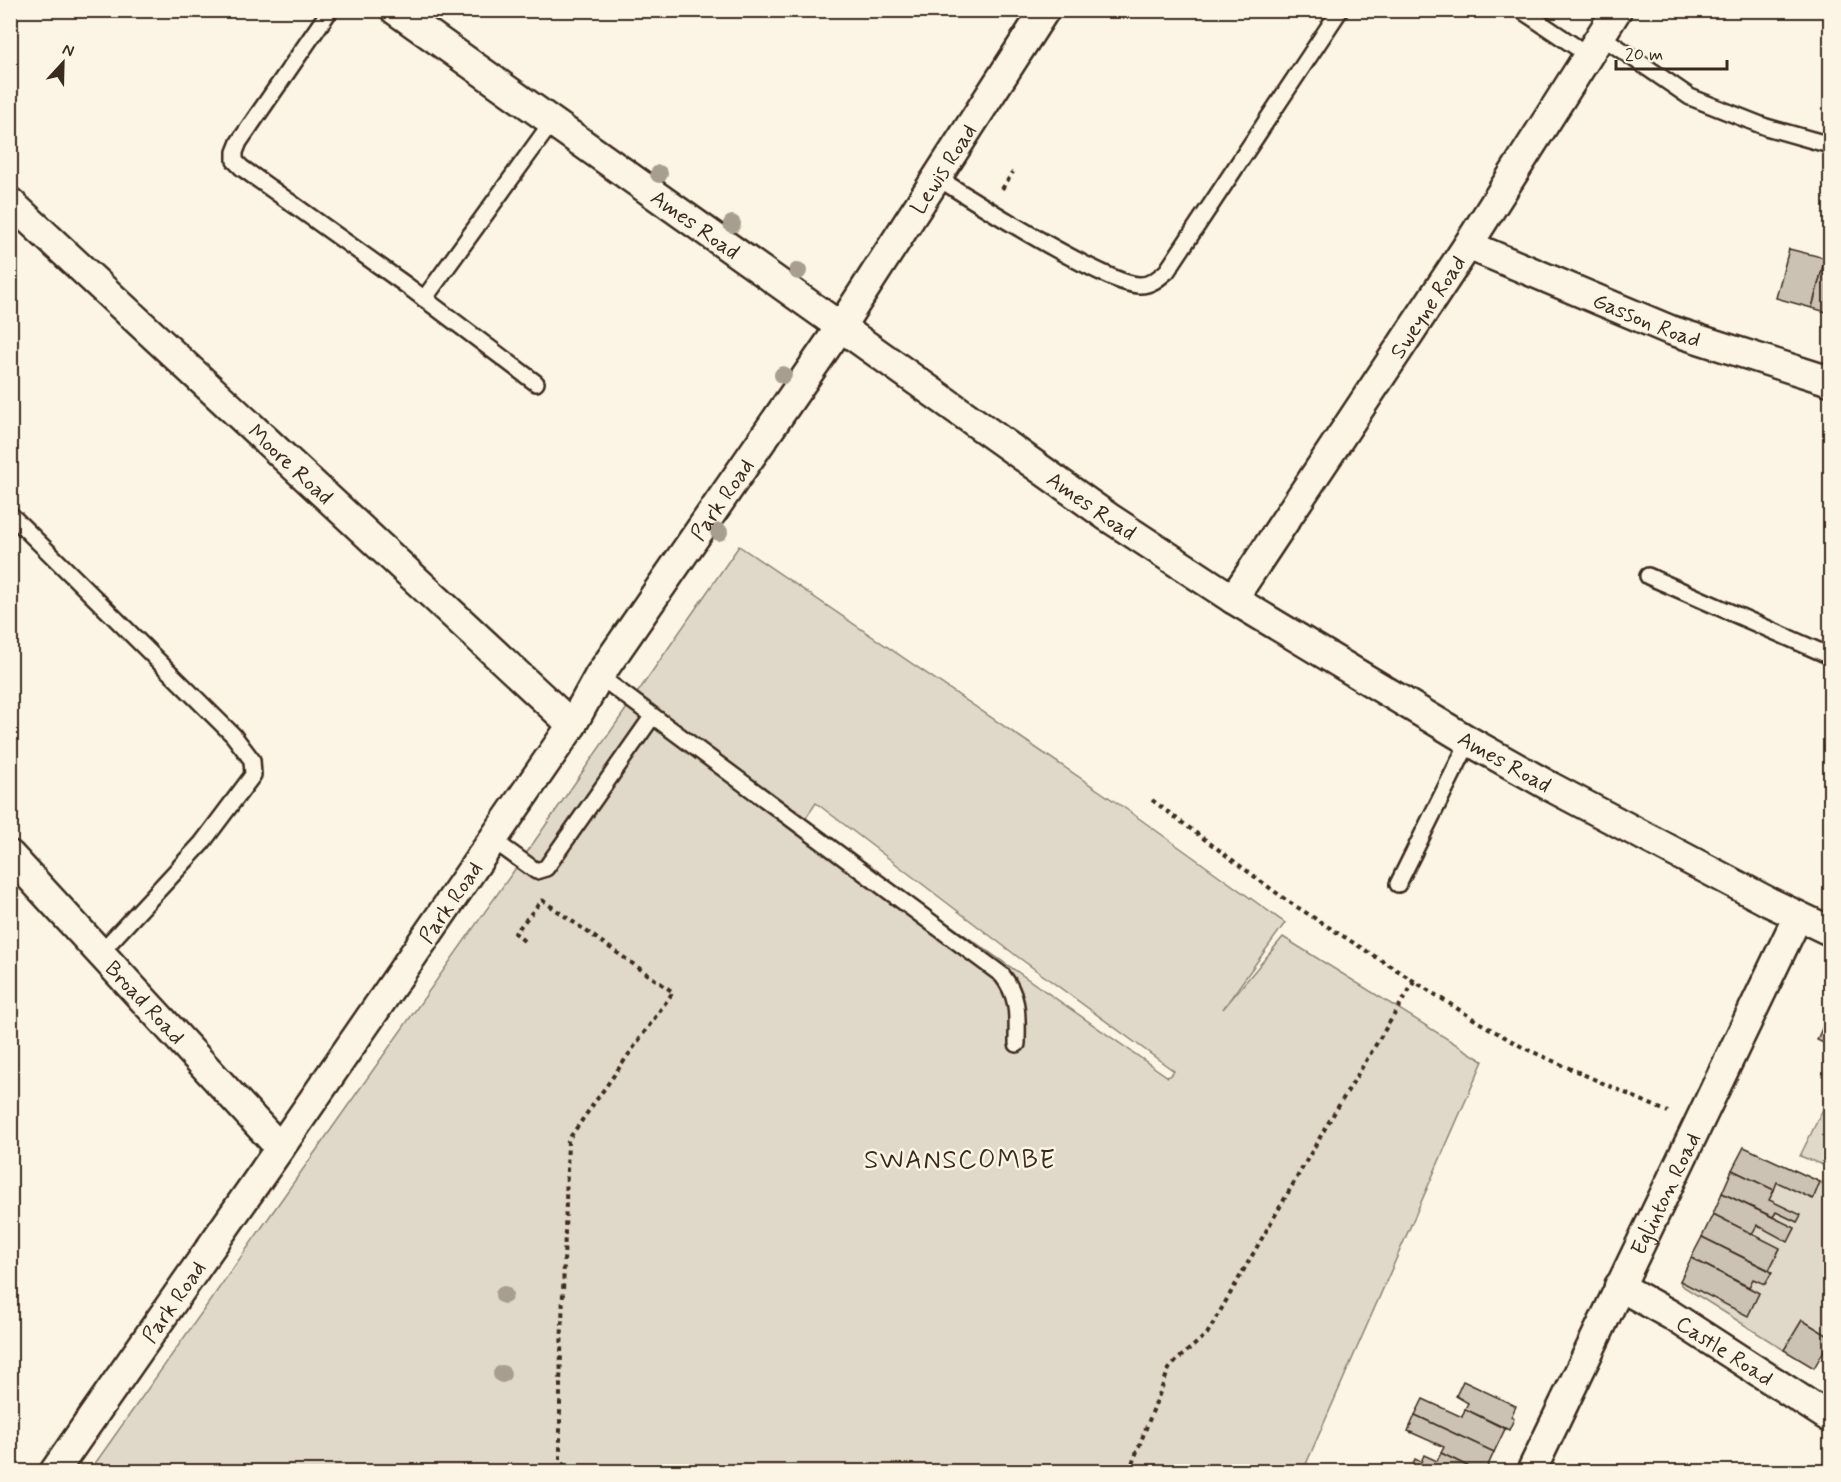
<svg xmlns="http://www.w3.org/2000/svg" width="1841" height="1482" viewBox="0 0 1841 1482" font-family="Mynerve,sans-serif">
  <rect width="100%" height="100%" fill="#fcf5e5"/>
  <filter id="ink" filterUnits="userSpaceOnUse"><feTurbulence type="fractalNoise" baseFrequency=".0167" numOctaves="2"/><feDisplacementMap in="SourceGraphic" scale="12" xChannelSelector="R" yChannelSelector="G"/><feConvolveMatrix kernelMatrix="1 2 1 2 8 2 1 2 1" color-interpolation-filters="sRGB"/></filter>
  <g filter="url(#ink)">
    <g fill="#e0d8c8" stroke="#8e8173" stroke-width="1.5" fill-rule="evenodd">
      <path d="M739 546 1126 809 1285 923 1223 1009 1283 937 1483 1061 1303 1471 89 1472 525 855ZM816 803 1018 957 1174 1071 1168 1077 803 822Z"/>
      <path d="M1830 1095V1168L1800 1156Z"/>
      <path d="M1777 1182 1813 1199 1820 1182 1829 1186 1830 1185V1337L1802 1320 1784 1350 1681 1285 1680 1281 1748 1315 1759 1293 1749 1287 1753 1279 1765 1284 1771 1272 1769 1270 1780 1249 1752 1234 1757 1225 1788 1241 1795 1228 1773 1217 1776 1212 1797 1222 1800 1215 1769 1200Z"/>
    </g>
    <g fill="#ccc2b3" stroke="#3b2a1e" stroke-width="1.5">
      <path d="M1789 249 1825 258 1812 308 1776 298Z"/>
      <path d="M1826 255 1830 256V313L1812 308Z"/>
      <path d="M1830 1010V1046L1817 1040Z"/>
      <path d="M1744 1147 1820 1182 1813 1199 1777 1182 1774 1190 1732 1170Z"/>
      <path d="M1732 1170 1774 1190 1769 1200 1801 1215 1797 1222 1776 1212 1773 1217 1722 1193Z"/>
      <path d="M1722 1193 1795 1228 1788 1242 1757 1225 1752 1234 1713 1214Z"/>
      <path d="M1713 1214 1780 1248 1769 1270 1702 1237Z"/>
      <path d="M1702 1237 1772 1272 1765 1284 1753 1279 1749 1287 1691 1258Z"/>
      <path d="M1691 1258 1759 1293 1748 1316 1680 1281Z"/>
      <path d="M1802 1320 1830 1337V1340L1814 1368 1784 1350Z"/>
      <path d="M1463 1381 1516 1406 1511 1417 1514 1419 1509 1430 1465 1409 1468 1403 1456 1396Z"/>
      <path d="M1423 1399 1462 1417 1465 1409 1505 1429 1494 1452 1415 1415Z"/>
      <path d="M1415 1415 1494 1452 1485 1472H1479L1441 1453 1444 1447 1408 1431Z"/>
      <path d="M1441 1453 1479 1472H1419L1411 1468 1415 1459 1421 1462 1424 1455 1437 1461Z"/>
    </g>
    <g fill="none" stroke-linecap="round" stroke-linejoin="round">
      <g stroke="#3b2a1e" stroke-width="20">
        <g id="lane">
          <path d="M330 10 239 142 235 152V161L242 168 406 285 536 383"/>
          <path d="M1521 10 1588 55"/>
          <path d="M1601 36 1690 97 1766 127 1830 145"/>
          <path d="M938 178C985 208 1033 238 1082 263 1099 271 1120 283 1138 285 1150 286 1159 278 1167 271L1340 10"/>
          <path d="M424 299 552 122"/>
          <path d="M10 514 233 735 252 760 253 775 202 843 101 952"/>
          <path d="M1648 576 1830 656"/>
          <path d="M599 676 1002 975C1020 998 1017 1016 1017 1044"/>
          <path d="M493 840 536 871 546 868 652 717"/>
          <path d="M1398 884 1469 741"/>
        </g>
      </g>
      <g stroke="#3b2a1e" stroke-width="33">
        <g id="street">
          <path id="s1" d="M395 10 1108 517 1233 599 1469 741 1551 787 1769 902 1830 931"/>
          <path id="s2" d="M10 202 572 725"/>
          <path id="s3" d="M1468 245 1670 330 1830 381"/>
          <path id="s4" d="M1233 599 1468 245 1617 10"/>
          <path id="s5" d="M10 855 280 1148"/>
          <path id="s6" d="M1619 1286 1671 1315 1830 1418"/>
          <path id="s7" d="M54 1472 280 1148 572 725 599 676 841 326 1045 10"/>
          <path id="s8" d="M1531 1472 1798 916"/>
        </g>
      </g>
      <g stroke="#3b2a1e" stroke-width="4" stroke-dasharray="4.5 4.5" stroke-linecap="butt">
        <path d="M1002 189 1013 172"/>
        <path d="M1152 800 1286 900 1480 1023 1524 1048 1668 1112"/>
        <path d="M542 900 673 992 568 1140 560 1384V1462L573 1472"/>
        <path d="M524 941 515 933 543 899"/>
        <path d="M1129 1472 1169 1369 1178 1359 1207 1334 1327 1125 1414 982"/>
      </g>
      <use href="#lane" stroke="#fcf5e5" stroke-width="15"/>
      <use href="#street" stroke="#fcf5e5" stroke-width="28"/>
    </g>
    <g fill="#a89e8f">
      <circle cx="659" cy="174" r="9"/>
      <circle cx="732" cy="224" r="9"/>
      <circle cx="798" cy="271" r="9"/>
      <circle cx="783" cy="375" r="9"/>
      <circle cx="719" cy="532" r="9"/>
      <circle cx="504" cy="1295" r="9"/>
      <circle cx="502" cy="1374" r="9"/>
    </g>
  </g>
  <g text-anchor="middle" stroke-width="5" stroke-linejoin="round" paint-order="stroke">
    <g font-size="22" fill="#3b2a1e" stroke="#fcf5e5">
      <text dy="8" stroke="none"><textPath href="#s7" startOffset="1578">Lewis Road</textPath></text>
      <text dy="8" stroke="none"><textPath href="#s1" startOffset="369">Ames Road</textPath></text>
      <text dy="8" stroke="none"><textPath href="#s4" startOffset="351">Sweyne Road</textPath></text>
      <text dy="8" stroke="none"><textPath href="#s3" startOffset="194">Gasson Road</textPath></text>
      <text dy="8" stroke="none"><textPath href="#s2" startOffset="384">Moore Road</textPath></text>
      <text dy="8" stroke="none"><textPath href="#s7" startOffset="1180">Park Road</textPath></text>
      <text dy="8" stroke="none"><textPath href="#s1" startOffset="855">Ames Road</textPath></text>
      <text dy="8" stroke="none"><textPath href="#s1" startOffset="1341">Ames Road</textPath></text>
      <text dy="8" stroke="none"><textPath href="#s7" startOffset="694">Park Road</textPath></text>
      <text dy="8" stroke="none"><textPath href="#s5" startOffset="200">Broad Road</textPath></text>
      <text dy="8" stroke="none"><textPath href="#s8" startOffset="309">Eglinton Road</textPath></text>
      <text dy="8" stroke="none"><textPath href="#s7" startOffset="208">Park Road</textPath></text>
      <text dy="8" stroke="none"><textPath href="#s6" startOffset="124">Castle Road</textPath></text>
    </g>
    <g font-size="26" letter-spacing="1.5" fill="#3b2a1e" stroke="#fcf5e5">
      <text x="960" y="1168">SWANSCOMBE</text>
    </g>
  </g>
  <rect width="1841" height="1482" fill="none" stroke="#fcf5e5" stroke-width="36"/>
  <rect x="18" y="18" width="1805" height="1446" fill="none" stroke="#3b2a1e" stroke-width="2" filter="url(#ink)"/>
  <g transform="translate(63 63) rotate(22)" stroke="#fcf5e5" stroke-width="4.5" paint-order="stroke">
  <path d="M0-4.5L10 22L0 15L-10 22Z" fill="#3b2a1e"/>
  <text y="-9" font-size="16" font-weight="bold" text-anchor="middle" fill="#3b2a1e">N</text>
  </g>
  <path d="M1616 60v9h111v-9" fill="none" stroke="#3b2a1e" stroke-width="3"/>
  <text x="1625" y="60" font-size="18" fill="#3b2a1e" stroke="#fcf5e5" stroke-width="4.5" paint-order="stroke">20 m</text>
</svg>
